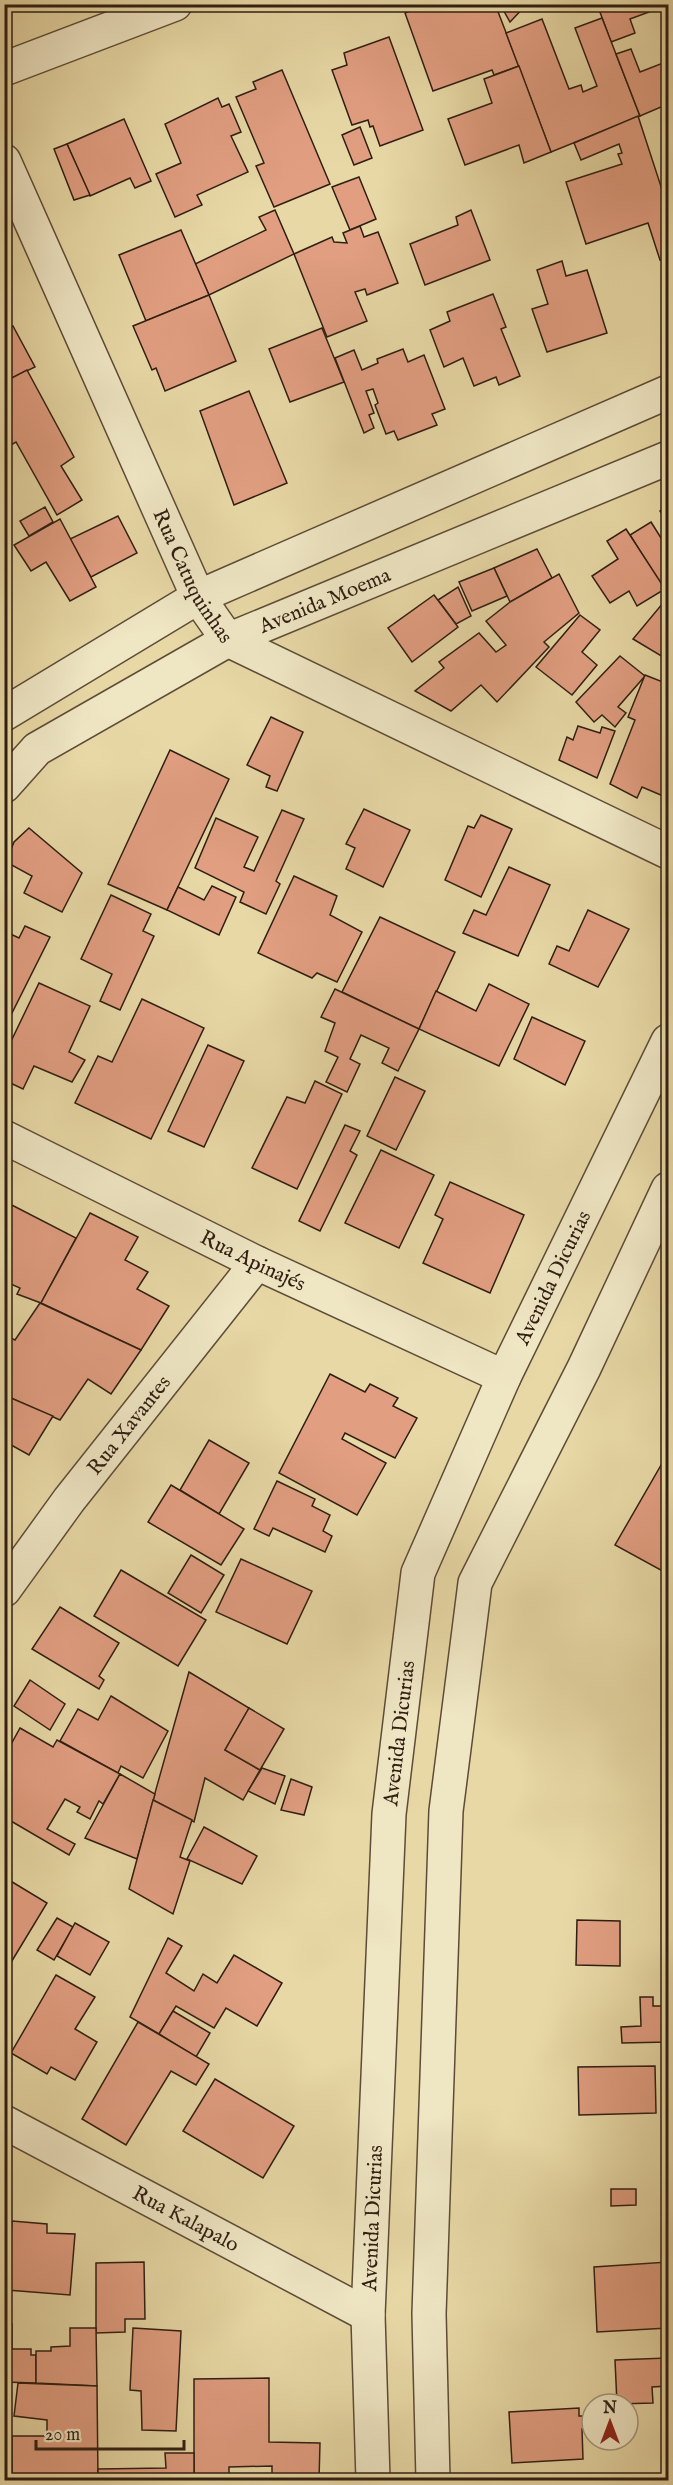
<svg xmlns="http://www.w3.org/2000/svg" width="673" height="2485" viewBox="0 0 673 2485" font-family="'IM FELL English',serif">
  <rect width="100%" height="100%" fill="#e7d8a5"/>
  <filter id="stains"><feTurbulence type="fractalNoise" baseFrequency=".00333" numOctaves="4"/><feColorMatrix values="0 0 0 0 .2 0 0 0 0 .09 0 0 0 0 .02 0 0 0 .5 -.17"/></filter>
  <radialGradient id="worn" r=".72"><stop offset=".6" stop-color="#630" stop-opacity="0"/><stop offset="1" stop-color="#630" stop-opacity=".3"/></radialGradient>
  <g fill="#e19e81" stroke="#2f1e12" stroke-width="1.5">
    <path d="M394 4H412L396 10Z"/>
    <path d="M428 4H495L519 66 494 75 492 70 433 91 405 13Z"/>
    <path d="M495 4H527L510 22 501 6 497 9Z"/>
    <path d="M597 4H668V5L630 19 635 33 611 42Z"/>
    <path d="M602 18 640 116 551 152 506 33 542 19 569 89 581 85 583 92 597 86 575 28Z"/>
    <path d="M389 37 423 130 380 146 373 126 370 127 368 120 352 125 332 70 347 65 344 53Z"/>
    <path d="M631 49 640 72 668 61V104L640 116 616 54Z"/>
    <path d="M519 66 551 152 524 163 519 145 465 165 448 119 492 103 484 79Z"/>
    <path d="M282 70 330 184 274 207 256 166 264 163 236 97 256 89 253 82Z"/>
    <path d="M218 98 222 107 229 104 241 132 231 136 248 172 197 195 202 205 175 217 156 174 181 163 165 124Z"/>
    <path d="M668 110V127L663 112Z"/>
    <path d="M638 116 668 208V257L660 260 648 223 586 244 566 182 622 164 618 154 622 153 619 144 581 160 574 143Z"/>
    <path d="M124 119 151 181 135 188 130 178 90 196 67 144Z"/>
    <path d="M360 127 372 158 354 165 342 135Z"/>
    <path d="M67 144 90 195 74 200 54 149Z"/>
    <path d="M359 177 376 219 350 230 332 187Z"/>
    <path d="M275 210 294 254 209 295 195 264 266 230 259 217Z"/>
    <path d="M471 210 490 260 425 285 410 244 458 225 456 217Z"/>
    <path d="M360 226 364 237 378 232 398 283 367 295 365 289 355 292 367 321 327 337 294 254 332 237 334 242 347 243 343 233Z"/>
    <path d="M181 230 209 295 146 321 119 255Z"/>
    <path d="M562 261 566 276 587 270 607 333 547 352 532 309 548 304 537 270Z"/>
    <path d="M493 294 506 327 501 329 520 376 499 385 496 377 474 386 463 358 444 367 430 330 450 321 447 312Z"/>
    <path d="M209 295 236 361 165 391 156 368 152 370 133 326Z"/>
    <path d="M13 326 35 367 4 382V330Z"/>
    <path d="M322 328 344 382 290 402 269 349Z"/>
    <path d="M403 349 408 362 424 355 445 409 432 414 437 425 398 440 394 431 386 434 375 405 378 403 373 389 366 391 374 413 369 415 374 428 364 433 335 358 354 350 362 370 378 363 377 359Z"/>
    <path d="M27 370 74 457 61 466 82 500 57 515 16 442 4 449V382Z"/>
    <path d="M249 391 287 483 234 505 200 411Z"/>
    <path d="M668 506V523L660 511Z"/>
    <path d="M45 507 53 522 29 536 20 521Z"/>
    <path d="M118 516 137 553 91 577 70 539Z"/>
    <path d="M60 519 96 587 70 601 46 562 31 571 14 545Z"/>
    <path d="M651 522 668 549V596L630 535Z"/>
    <path d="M626 529 665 589 637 606 629 591 610 603 592 576 618 559 607 541Z"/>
    <path d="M537 549 552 578 510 602 494 568Z"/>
    <path d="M494 568 507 596 472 611 459 582Z"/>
    <path d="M559 574 579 613 544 642 549 647 497 702 481 685 451 711 415 691 444 668 439 662 479 633 496 652 506 645 486 621 510 602Z"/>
    <path d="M458 587 471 616 456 624 438 600Z"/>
    <path d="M434 595 458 627 412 662 388 628Z"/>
    <path d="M668 597V660L633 639Z"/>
    <path d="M580 615 600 630 582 652 597 665 572 695 536 667Z"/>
    <path d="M620 656 645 676 618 707 626 713 615 727 602 715 594 722 576 702Z"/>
    <path d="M645 675 668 684V798L642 787 637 798 610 784 635 720 628 717Z"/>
    <path d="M271 717 303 732 277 791 266 787 270 776 247 765Z"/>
    <path d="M578 726 600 733 602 727 615 731 597 778 559 760 567 737 573 740Z"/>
    <path d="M170 750 229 779 167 910 108 884Z"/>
    <path d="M364 809 410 830 383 887 346 869 355 848 346 844Z"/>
    <path d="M282 810 304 819 276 881 280 884 266 914 240 902 244 892 195 868 216 818 258 837 244 867 254 871Z"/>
    <path d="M481 815 512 829 481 897 445 880 468 826 474 828Z"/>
    <path d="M29 828 82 873 62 912 24 893 32 876 6 862 14 842Z"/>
    <path d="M509 867 550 885 518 956 463 933 474 910 486 915Z"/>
    <path d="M294 876 337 896 330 915 362 932 337 982 317 973 312 978 258 953Z"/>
    <path d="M212 886 236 897 219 935 167 910 178 887 204 900Z"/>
    <path d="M111 895 151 914 143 931 154 936 120 1010 100 1001 112 974 81 959Z"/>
    <path d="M588 910 629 929 598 987 549 964 557 946 569 951Z"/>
    <path d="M380 917 455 952 419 1029 342 992Z"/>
    <path d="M25 926 50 937 4 1029V931L19 938Z"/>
    <path d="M39 983 90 1006 69 1052 85 1060 72 1082 34 1066 23 1089 4 1080V1056Z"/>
    <path d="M489 984 529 1004 499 1066 419 1029 436 991 476 1011Z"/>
    <path d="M335 989 419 1029 398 1071 382 1063 389 1048 361 1035 350 1059 360 1064 347 1092 326 1082 338 1057 325 1051 335 1023 321 1017Z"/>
    <path d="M142 999 204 1028 151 1139 75 1103 98 1056 112 1062Z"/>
    <path d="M532 1017 585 1041 565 1085 514 1059Z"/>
    <path d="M208 1045 244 1061 204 1147 168 1131Z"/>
    <path d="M395 1077 425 1091 396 1150 367 1136Z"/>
    <path d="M315 1081 342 1094 297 1189 252 1168 287 1097 305 1103Z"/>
    <path d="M345 1125 360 1131 350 1151 357 1155 320 1231 299 1221Z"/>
    <path d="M381 1150 434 1175 399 1248 345 1223Z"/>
    <path d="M450 1182 524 1215 490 1293 423 1263 443 1219 435 1215Z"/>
    <path d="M4 1201 76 1238 41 1303 17 1294 20 1288 4 1281Z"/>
    <path d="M90 1213 138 1237 125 1260 148 1272 137 1289 169 1306 141 1350 41 1303Z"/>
    <path d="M40 1303 141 1350 111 1394 88 1379 60 1420 4 1395V1335L15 1340Z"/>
    <path d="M330 1374 365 1392 370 1384 398 1398 393 1406 417 1418 395 1458 345 1433 342 1439 386 1463 357 1515 279 1473Z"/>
    <path d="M4 1395 53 1416 29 1455 4 1441Z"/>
    <path d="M209 1440 249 1463 219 1514 180 1490Z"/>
    <path d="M668 1453V1574L615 1545Z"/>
    <path d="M277 1481 315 1499 312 1506 330 1515 323 1531 332 1536 325 1552 273 1528 269 1536 254 1529Z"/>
    <path d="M171 1485 244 1529 221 1565 148 1522Z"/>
    <path d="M191 1555 224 1575 201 1613 168 1593Z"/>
    <path d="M241 1559 312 1591 287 1644 216 1612Z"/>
    <path d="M121 1570 206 1620 178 1666 94 1616Z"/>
    <path d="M60 1607 119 1643 99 1676 104 1680 99 1689 32 1649Z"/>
    <path d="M189 1672 249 1708 225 1750 260 1770 243 1800 205 1778 194 1822 153 1800Z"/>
    <path d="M30 1680 65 1704 50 1730 14 1706Z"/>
    <path d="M111 1696 168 1731 143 1778 121 1766 118 1773 60 1741 78 1709 98 1720Z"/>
    <path d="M249 1708 284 1729 260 1770 225 1750Z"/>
    <path d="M20 1728 53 1747 57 1740 120 1774 103 1804 99 1801 90 1819 77 1812 80 1807 65 1799 47 1829 75 1844 69 1855 4 1817V1745L9 1748Z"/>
    <path d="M262 1768 285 1776 275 1804 248 1791Z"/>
    <path d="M120 1774 155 1794 137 1859 85 1838Z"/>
    <path d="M291 1779 312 1787 304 1815 281 1810Z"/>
    <path d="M153 1800 192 1820 180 1857 190 1861 173 1914 129 1889Z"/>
    <path d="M204 1827 257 1856 242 1884 187 1859Z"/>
    <path d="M4 1877 47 1903 4 1974Z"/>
    <path d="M57 1918 73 1927 54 1960 37 1950Z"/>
    <path d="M577 1920 620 1921V1966L576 1965Z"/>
    <path d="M75 1923 109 1942 90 1975 57 1956Z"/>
    <path d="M168 1938 182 1946 166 1973 194 1991 203 1974 217 1983 234 1955 282 1983 257 2026 226 2008 214 2028 176 2006 159 2034 130 2017Z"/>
    <path d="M56 1975 95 1997 75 2029 97 2042 75 2080 51 2067 47 2074 11 2053Z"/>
    <path d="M640 1997H653V2006H668V2042L622 2043 621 2027 641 2026Z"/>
    <path d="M173 2011 210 2033 196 2057 159 2034Z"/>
    <path d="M138 2022 209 2064 196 2085 171 2071 126 2145 82 2119Z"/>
    <path d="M655 2066 656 2113 579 2115 578 2067Z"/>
    <path d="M215 2079 294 2126 263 2178 183 2131Z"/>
    <path d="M611 2189H636V2205L611 2206Z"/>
    <path d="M12 2221 47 2224V2233L75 2234 70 2295 7 2290Z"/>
    <path d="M144 2262 145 2319H125V2332L96 2333V2263Z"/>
    <path d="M668 2262V2328L597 2332 594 2267Z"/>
    <path d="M4 2324H12V2349H31V2355H36V2383L4 2382Z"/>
    <path d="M70 2328H96L97 2386 36 2383V2351H51V2347L70 2346Z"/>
    <path d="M133 2328 181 2331 176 2431 142 2430 141 2391 130 2390Z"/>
    <path d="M667 2358 668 2386 652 2387 653 2403 617 2404 615 2360Z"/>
    <path d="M269 2378V2442L320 2443 319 2480H272V2466L229 2467V2480H194V2379Z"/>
    <path d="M18 2383 97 2386 98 2480H4V2473H12V2436H47V2420L14 2416Z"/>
    <path d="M579 2408V2416H592V2428L582 2429 583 2459 512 2463 509 2412Z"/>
    <path d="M165 2453H194V2480H98V2469L166 2468Z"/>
  </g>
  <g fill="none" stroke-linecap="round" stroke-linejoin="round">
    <g stroke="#5d4c37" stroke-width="36">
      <g id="minor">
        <path d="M4 69 175 4"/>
        <path id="s1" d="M4 161 198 597 228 640 668 852"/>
        <path d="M4 714 198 597 668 392"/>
        <path id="s2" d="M4 786 37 749 228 640 668 458"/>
        <path id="s3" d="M4 1137 257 1263 504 1377"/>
        <path id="s4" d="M4 1590 69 1500 257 1263"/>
        <path id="s5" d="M4 2122 368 2315"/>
        <path id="s6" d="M373 2480 368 2315 389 1814 418 1573 504 1377 668 1041"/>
        <path d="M433 2480 429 2314 446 1811 475 1583 584 1368 668 1189"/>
      </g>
    </g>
    <use href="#minor" stroke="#efe6c4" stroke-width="33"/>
  </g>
  <g text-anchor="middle" stroke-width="4.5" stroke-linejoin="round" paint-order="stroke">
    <g font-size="21" fill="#2f1e12" stroke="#efe6c4">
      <text dy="7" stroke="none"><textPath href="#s1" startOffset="456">Rua Catuquinhas</textPath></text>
      <text dy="7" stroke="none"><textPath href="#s2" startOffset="374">Avenida Moema</textPath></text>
      <text dy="7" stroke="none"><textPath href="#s3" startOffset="278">Rua Apinajés</textPath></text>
      <text dy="7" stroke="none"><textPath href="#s6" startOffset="1234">Avenida Dicurias</textPath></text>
      <text dy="7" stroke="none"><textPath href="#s4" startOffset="207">Rua Xavantes</textPath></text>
      <text dy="7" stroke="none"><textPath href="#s6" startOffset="748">Avenida Dicurias</textPath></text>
      <text dy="7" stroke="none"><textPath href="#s6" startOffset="262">Avenida Dicurias</textPath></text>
      <text dy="7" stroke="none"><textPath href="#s5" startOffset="206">Rua Kalapalo</textPath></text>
    </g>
  </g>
  <rect width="673" height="2485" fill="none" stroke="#e7d8a5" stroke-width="24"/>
  <rect x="6" y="6" width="661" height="2473" fill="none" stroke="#2f1e12" stroke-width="3"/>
  <rect x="12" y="12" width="649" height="2461" fill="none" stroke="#2f1e12" stroke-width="1.5"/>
  <g transform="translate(610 2422)"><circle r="28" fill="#efe6c4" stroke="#a2967d" stroke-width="1.5"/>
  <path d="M0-4.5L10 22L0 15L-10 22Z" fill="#8f2418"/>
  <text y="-9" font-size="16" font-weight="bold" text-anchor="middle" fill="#2f1e12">N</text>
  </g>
  <path d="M36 2440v9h148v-9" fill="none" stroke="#2f1e12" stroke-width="3"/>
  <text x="45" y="2440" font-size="18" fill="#2f1e12" stroke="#efe6c4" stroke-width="4.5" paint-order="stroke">20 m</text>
  <rect width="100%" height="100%" filter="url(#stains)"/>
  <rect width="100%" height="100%" fill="url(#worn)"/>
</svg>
